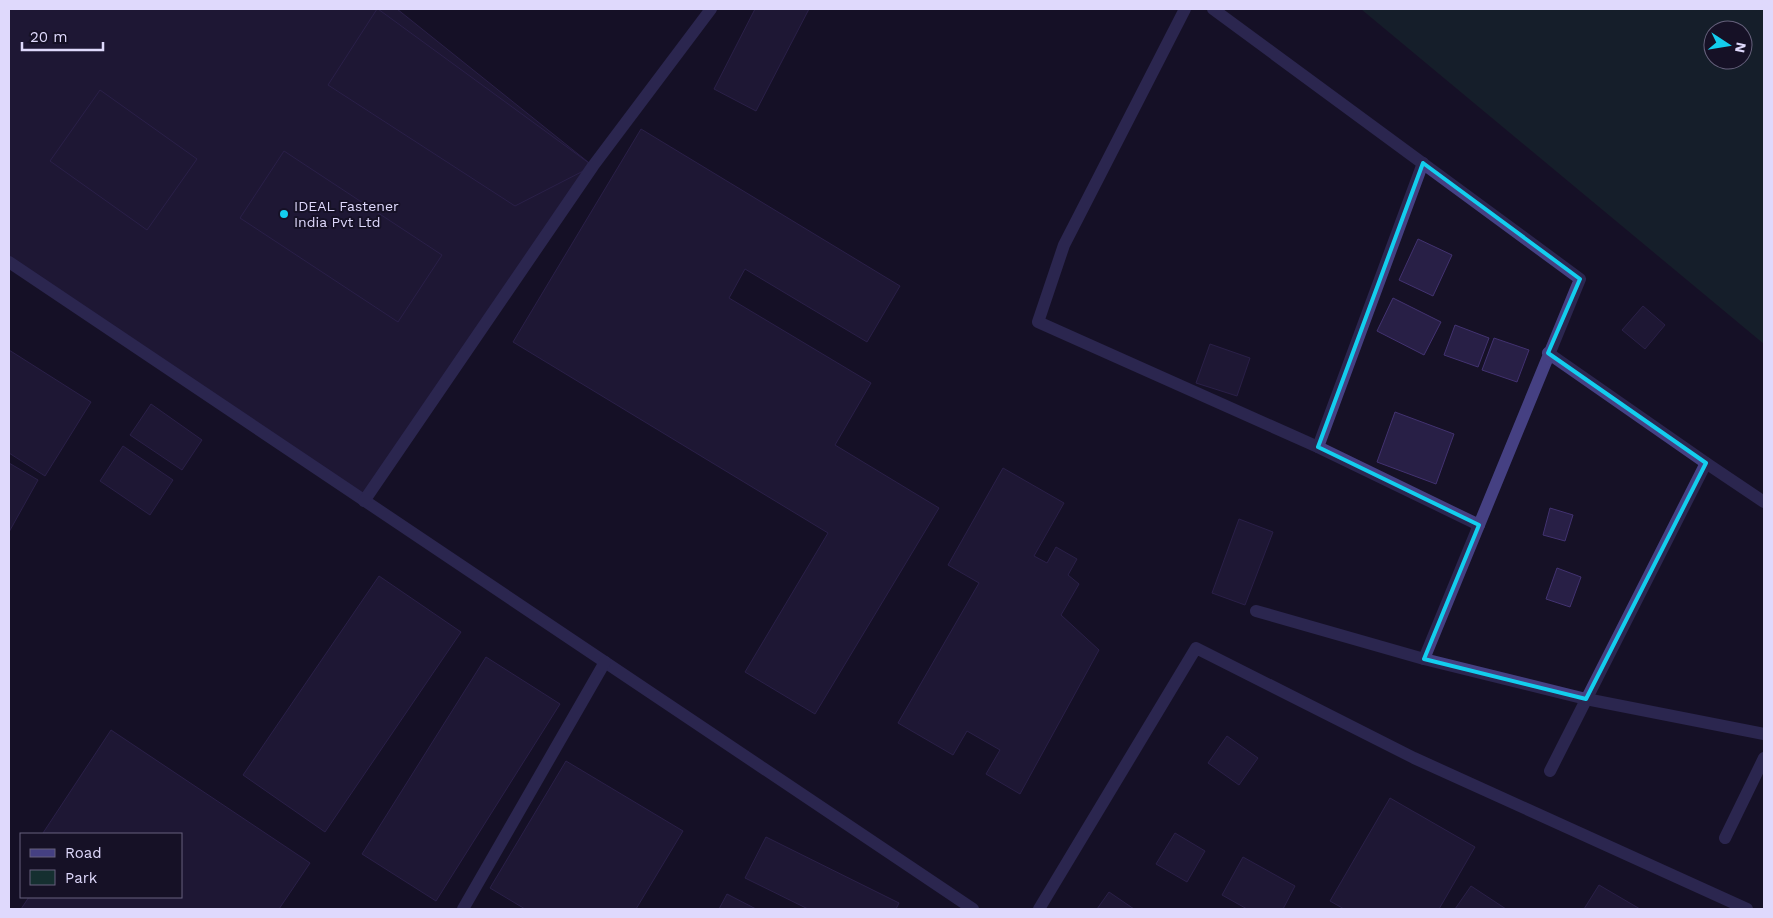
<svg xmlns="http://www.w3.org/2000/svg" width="1773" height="918" viewBox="0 0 1773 918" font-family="'Work Sans',sans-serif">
  <rect width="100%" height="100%" fill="#161126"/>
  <path fill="#152f30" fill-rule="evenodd" d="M1361 9H1764V344ZM1713 30H1743V60H1713Z"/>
  <g fill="#281f46" stroke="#423270">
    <path d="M9 9H397L593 166 364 501 9 262Z"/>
    <path d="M377 9H378L593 166 515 206 328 85Z"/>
    <path d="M755 9H809L756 111 714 89Z"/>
    <path d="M100 90 197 159 147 230 50 161Z"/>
    <path d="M641 129 900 286 867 342 745 269 729 298 871 383 835 445 939 508 815 714 745 672 828 533 513 342Z"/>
    <path d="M284 151 442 255 398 322 240 218Z"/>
    <path d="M1418 239 1452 255 1433 296 1399 280Z"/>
    <path d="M1393 298 1441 322 1424 355 1377 331Z"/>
    <path d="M1643 306 1665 325 1645 349 1622 330Z"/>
    <path d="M1455 325 1489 338 1478 367 1444 355Z"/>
    <path d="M1494 338 1529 350 1517 382 1482 370Z"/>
    <path d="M1210 344 1250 358 1237 396 1196 383Z"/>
    <path d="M9 350 91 402 45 476 9 453Z"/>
    <path d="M151 404 202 440 182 470 130 435Z"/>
    <path d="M1395 412 1454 434 1436 484 1377 462Z"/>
    <path d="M123 446 173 480 150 515 100 481Z"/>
    <path d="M9 463 38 480 9 532Z"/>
    <path d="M1003 468 1064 503 1034 556 1047 563 1056 547 1077 559 1068 575 1079 584 1061 615 1099 650 1020 794 986 774 1000 750 967 731 953 755 898 723 979 583 948 565Z"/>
    <path d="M1550 508 1573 515 1565 541 1543 535Z"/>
    <path d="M1239 519 1273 532 1245 605 1212 593Z"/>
    <path d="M1557 568 1581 577 1570 607 1546 599Z"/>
    <path d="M379 576 461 632 325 832 243 775Z"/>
    <path d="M486 657 560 704 436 901 362 854Z"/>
    <path d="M111 730 310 863 279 909H21L29 897H181V834L43 833Z"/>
    <path d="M1227 736 1258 758 1239 785 1208 763Z"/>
    <path d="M566 761 683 831 636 909H525L490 888Z"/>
    <path d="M1390 798 1475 847 1439 909H1344L1330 901Z"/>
    <path d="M1175 833 1205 851 1187 882 1156 864Z"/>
    <path d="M766 837 899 903 896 909H808L745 878Z"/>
    <path d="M1243 857 1295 886 1283 909H1247L1222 895Z"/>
    <path d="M1599 885 1640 909H1584Z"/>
    <path d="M1471 886 1506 909H1455Z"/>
    <path d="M1109 892 1134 909H1097Z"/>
    <path d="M727 894 756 909H719Z"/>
  </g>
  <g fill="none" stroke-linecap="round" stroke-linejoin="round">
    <g stroke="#454082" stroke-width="12">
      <path d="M9 262 973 909"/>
      <path d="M364 501 593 166 711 9"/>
    </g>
    <g stroke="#454082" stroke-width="12">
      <path d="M1185 9 1064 245 1038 322 1318 447 1479 525"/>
      <path d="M1213 9 1580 279 1424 659"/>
      <path d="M1548 353 1706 463 1550 771"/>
      <path d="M1318 447 1423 163"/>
      <path d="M1706 463 1764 502"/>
      <path d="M1256 611 1424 659 1586 699 1764 734"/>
      <path d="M1725 838 1764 758"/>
      <path d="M463 909 605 662"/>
      <path d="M1039 909 1196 648 1414 758 1747 909"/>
    </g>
  </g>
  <path d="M0 0H1773V918H0ZM1423 163 1580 279 1548 353 1706 463 1586 699 1424 659 1479 525 1318 447Z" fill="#161126" fill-opacity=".55" fill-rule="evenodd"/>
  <path fill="none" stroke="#13ceee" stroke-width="4" stroke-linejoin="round" d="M1423 163 1580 279 1548 353 1706 463 1586 699 1424 659 1479 525 1318 447Z"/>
  <circle fill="#13ceee" stroke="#161126" stroke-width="2" cx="284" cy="214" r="5"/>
  <g text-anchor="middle" stroke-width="4" stroke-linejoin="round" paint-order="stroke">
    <g font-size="14" fill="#dfd9fc" stroke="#161126" text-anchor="start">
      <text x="294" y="211">IDEAL Fastener<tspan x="294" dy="16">India Pvt Ltd</tspan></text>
    </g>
  </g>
  <rect width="1773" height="918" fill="none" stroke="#dfd9fc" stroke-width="20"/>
  <rect x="20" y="833" width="162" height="65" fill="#161126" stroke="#66617c"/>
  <rect x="30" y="849" width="25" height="8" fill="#454082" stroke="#66617c"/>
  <text x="65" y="858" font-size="15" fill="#dfd9fc">Road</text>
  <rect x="30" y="870" width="25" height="15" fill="#152f30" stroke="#66617c"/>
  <text x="65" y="883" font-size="15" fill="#dfd9fc">Park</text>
  <g transform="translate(1728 45) rotate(102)"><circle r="24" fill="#161126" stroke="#66617c"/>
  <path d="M0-4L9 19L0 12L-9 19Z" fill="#13ceee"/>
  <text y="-8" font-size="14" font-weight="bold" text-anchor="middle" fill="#dfd9fc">N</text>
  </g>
  <path d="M22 42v8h81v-8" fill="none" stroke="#dfd9fc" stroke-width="2.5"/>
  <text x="30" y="42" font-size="15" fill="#dfd9fc" stroke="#161126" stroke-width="4" paint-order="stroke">20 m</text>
</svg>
